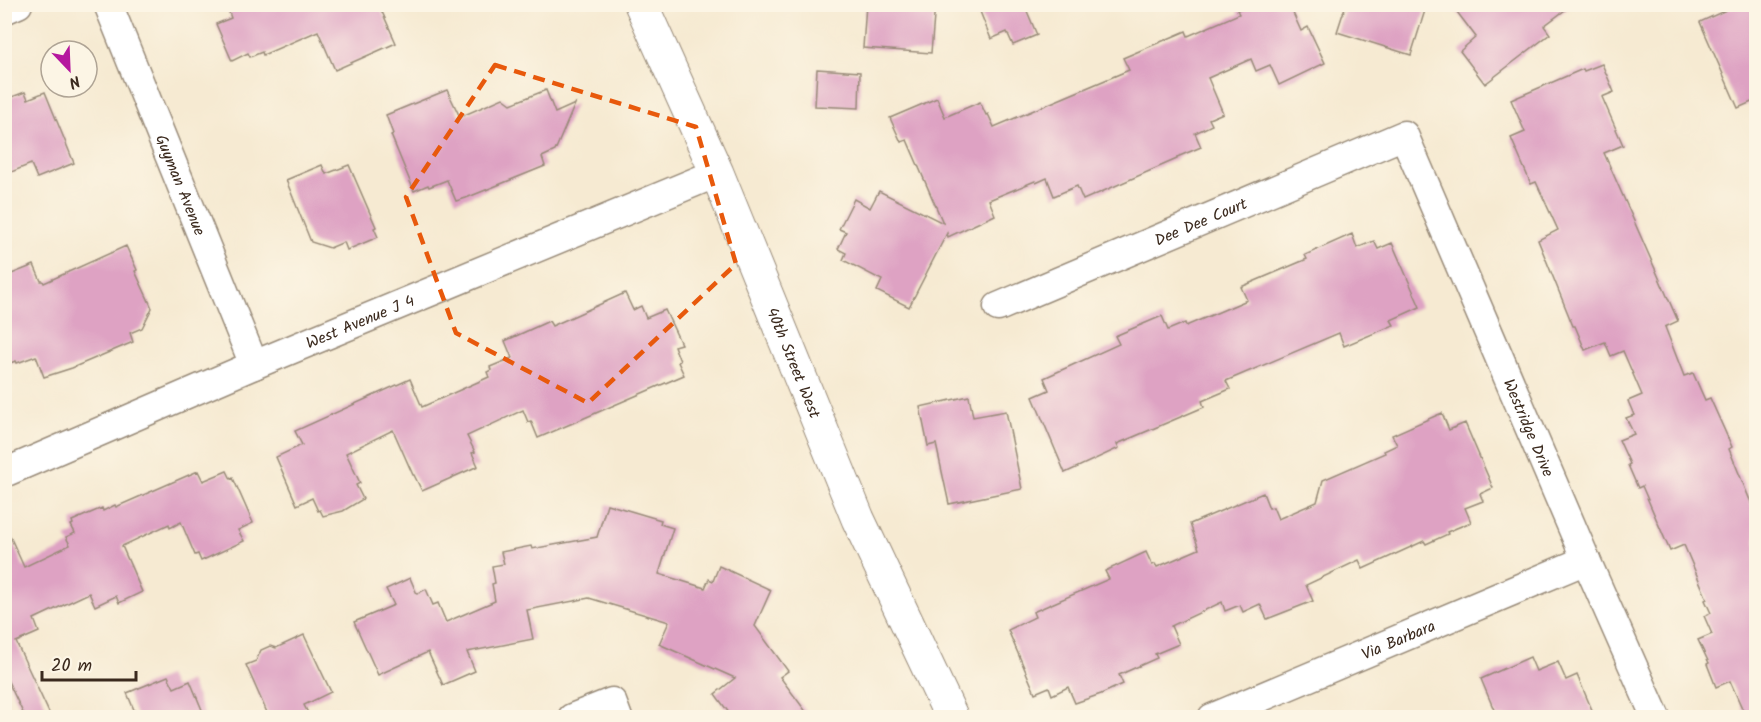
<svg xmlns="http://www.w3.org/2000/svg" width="1761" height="722" viewBox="0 0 1761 722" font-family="Kalam,sans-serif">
  <rect width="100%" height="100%" fill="#fcf5e5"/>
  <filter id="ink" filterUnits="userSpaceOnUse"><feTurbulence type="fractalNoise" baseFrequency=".0167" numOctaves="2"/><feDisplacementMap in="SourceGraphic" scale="12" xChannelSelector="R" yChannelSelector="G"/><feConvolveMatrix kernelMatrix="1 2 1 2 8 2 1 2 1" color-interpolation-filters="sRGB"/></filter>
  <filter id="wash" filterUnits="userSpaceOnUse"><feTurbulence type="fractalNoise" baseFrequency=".008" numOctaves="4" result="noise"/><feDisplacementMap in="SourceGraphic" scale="24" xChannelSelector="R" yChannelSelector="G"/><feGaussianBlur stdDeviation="1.35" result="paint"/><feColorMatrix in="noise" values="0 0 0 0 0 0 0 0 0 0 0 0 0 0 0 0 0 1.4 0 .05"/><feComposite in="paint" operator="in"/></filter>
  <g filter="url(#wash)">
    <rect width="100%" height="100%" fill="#f6ead2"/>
    <g id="blocks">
      <g fill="#dea2c3">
        <path d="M226 4H381L379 5 396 43 335 70 318 31 263 55 262 52 250 57 248 53 232 61 216 24 231 18Z"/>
        <path d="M866 4H935L931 53 863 48Z"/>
        <path d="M977 4H1024L1037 35 1013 45 1007 32 991 39Z"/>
        <path d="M1250 4H1289L1301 31 1308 27 1325 63 1279 85 1270 65 1256 71 1251 59 1208 78 1223 113 1209 119 1212 125 1195 133 1201 147 1177 157V159L1083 200 1077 186 1054 196 1047 178 1036 183 1035 181 989 200 995 215 948 237 947 233 909 307 877 291 882 280 843 260 846 253 838 249 846 232 839 229 854 199 870 208 879 191 943 223 907 140 901 142 890 118 937 98 945 117 980 102 986 115 988 114 994 127 1129 70 1123 58 1186 31 1188 36 1239 14 1237 10Z"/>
        <path d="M1346 4H1427L1411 55 1337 32Z"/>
        <path d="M1451 4H1573L1544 26 1550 34 1485 84 1460 51 1476 37Z"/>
        <path d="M1739 4H1756V100L1738 108 1700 22Z"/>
        <path d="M1602 64 1614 92 1602 97 1623 145 1604 153 1678 321 1665 327 1684 376 1693 373 1705 400 1710 398 1732 447 1729 449 1756 515V717H1746L1730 681 1716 687 1707 664 1709 663 1698 640 1712 634 1704 616 1711 613 1705 600 1707 599 1684 545 1670 551 1642 486 1638 488 1628 465 1630 464 1619 440 1634 434 1626 418 1634 415 1628 401 1642 395 1623 351 1611 356 1605 342 1585 350 1575 326H1573L1538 240 1558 230 1536 182 1531 184 1511 138 1525 132 1511 100 1583 69 1584 71Z"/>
        <path d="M817 69 860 72 859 108 815 106Z"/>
        <path d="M447 90 460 117 503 98 511 104 546 90 555 113 575 104 555 151 542 157 545 166 466 198 456 201 447 180 429 187 428 185 414 191 391 135 393 134 386 115Z"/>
        <path d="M25 92 28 99 45 92 74 163 37 178 31 164 4 175V100Z"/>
        <path d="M322 165 326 174 349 165 376 227 374 228 378 237 347 250 344 242 330 248 311 242 286 180Z"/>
        <path d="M1352 234 1357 248 1374 241 1378 249 1392 243 1420 307 1391 320 1394 325 1344 346 1339 333 1226 381 1230 389 1202 401 1204 407 1117 444 1119 448 1065 473 1033 397 1049 390 1044 378 1119 344 1115 336 1162 316 1168 330 1185 323 1186 326 1247 300 1241 287 1307 259 1305 255Z"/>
        <path d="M126 246 137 270 135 271 152 308 142 328 130 333 133 342 72 368 44 377 36 356 17 363 16 361 4 365V277L34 265 41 281H43L44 283Z"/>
        <path d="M625 293 633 310 641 306 646 318 665 310 681 344 674 346 680 361 678 362 684 375 538 438 531 421 528 422 523 410 467 436 475 452 472 453 478 466 422 491 414 475H413L393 430 346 453 360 483 356 485 363 499 343 511 323 516 320 510 318 511 312 498 297 505 276 457 302 445 295 431 410 379 422 407 489 377 487 372 491 370 490 367 512 358 505 341 549 321 552 326Z"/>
        <path d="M969 396 973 417 1006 411 1022 489 949 504 936 444 928 446 920 407Z"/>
        <path d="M1442 413 1449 430 1465 423 1493 488 1480 494 1483 501 1465 508 1471 522 1447 532 1448 534 1426 544 1424 541 1363 569 1359 560 1306 585 1313 601 1267 619 1260 604 1243 612 1240 605 1225 611 1222 602 1171 626 1179 644 1155 654 1157 658 1119 675 1123 684 1101 694 1075 703 1068 687 1052 695 1049 687 1035 693 1008 630 1035 617 1033 612 1109 579 1105 571 1146 552 1152 565 1155 564 1157 567 1199 549 1190 524 1263 493 1269 508 1273 507 1278 519 1317 502 1323 480 1385 453 1384 451 1397 445 1392 435Z"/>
        <path d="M198 471 203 481 227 471 231 479 233 478 253 523 238 530 244 541 201 561 198 554 195 555 181 522 170 528 169 524 122 546 142 592 119 603 116 596 95 606 89 593 34 619 39 632 16 642 51 717H25L4 673V523L24 567 70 545 66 537 75 533 71 525 73 524 72 521 102 508 103 511 115 505 116 507Z"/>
        <path d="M607 504 661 520 660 524 673 528 659 574 705 588 709 579 713 581 719 566 771 590 755 626 788 671 780 677 810 717H732L715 694 735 678 659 644 669 622 589 598 527 610 533 639 467 652 475 671 443 685 428 652 378 675 354 622 394 605 386 589 410 578 417 594 426 589 433 605 438 603 446 622 495 601 492 584 495 583 492 566 504 564 501 552 531 546 532 549 597 537Z"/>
        <path d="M304 635 331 692 304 705 310 717H269L246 665 256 661 261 650 270 646 276 648Z"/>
        <path d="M1530 657 1536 671 1558 662 1566 680 1577 675 1595 717H1497L1481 679Z"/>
        <path d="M168 676 174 688 190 681 205 717H137L127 693Z"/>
      </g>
    </g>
  </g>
  <g filter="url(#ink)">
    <use href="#blocks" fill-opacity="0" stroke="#988a78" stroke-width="1.5"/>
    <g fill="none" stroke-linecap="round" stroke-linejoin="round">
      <g stroke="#988a78" stroke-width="31">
        <g id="street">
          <path id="s1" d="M108 4 254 365"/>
          <path d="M4 10 18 4"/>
          <path id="s2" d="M998 307 1404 135 1586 560 1656 718"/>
          <path id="s3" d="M4 473 254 365 717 173"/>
          <path d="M572 718 612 702 618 718"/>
          <path id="s4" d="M1212 718 1586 560"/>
        </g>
      </g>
      <g stroke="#988a78" stroke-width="35">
        <g id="secondary">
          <path id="s5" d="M641 4 717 173 858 519 952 718"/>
        </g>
      </g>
      <use href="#street" stroke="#fff" stroke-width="28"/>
      <use href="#secondary" stroke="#fff" stroke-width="33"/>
    </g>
  </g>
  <path fill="none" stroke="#e8590c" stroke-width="4.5" stroke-dasharray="12 8" stroke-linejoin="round" d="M495 65 696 127 736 264 588 403 456 333 406 197Z"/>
  <g text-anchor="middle" stroke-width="6" stroke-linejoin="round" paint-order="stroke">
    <g font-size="16" fill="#3b2a1e" stroke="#fcf5e5">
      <text dy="6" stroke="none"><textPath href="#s1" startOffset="195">Guyman Avenue</textPath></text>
      <text dy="6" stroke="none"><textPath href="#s2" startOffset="220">Dee Dee Court</textPath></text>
      <text dy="6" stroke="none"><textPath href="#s3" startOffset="387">West Avenue J 4</textPath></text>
      <text dy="6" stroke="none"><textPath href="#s5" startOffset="390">40th Street West</textPath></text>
      <text dy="6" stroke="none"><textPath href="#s2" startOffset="759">Westridge Drive</textPath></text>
      <text dy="6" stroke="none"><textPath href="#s4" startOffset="202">Via Barbara</textPath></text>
    </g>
  </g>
  <rect width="1761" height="722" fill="none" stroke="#fcf5e5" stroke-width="24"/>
  <g transform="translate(69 69) rotate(157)"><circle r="28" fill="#fcf5e5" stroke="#afa495" stroke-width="1.5"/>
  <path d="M0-4.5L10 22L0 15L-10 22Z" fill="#b5179e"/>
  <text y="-9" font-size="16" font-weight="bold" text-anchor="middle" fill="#3b2a1e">N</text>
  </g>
  <path d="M42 671v9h94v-9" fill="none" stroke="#3b2a1e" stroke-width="3"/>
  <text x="51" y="671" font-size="18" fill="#3b2a1e" stroke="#fcf5e5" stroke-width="4.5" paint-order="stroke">20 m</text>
</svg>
